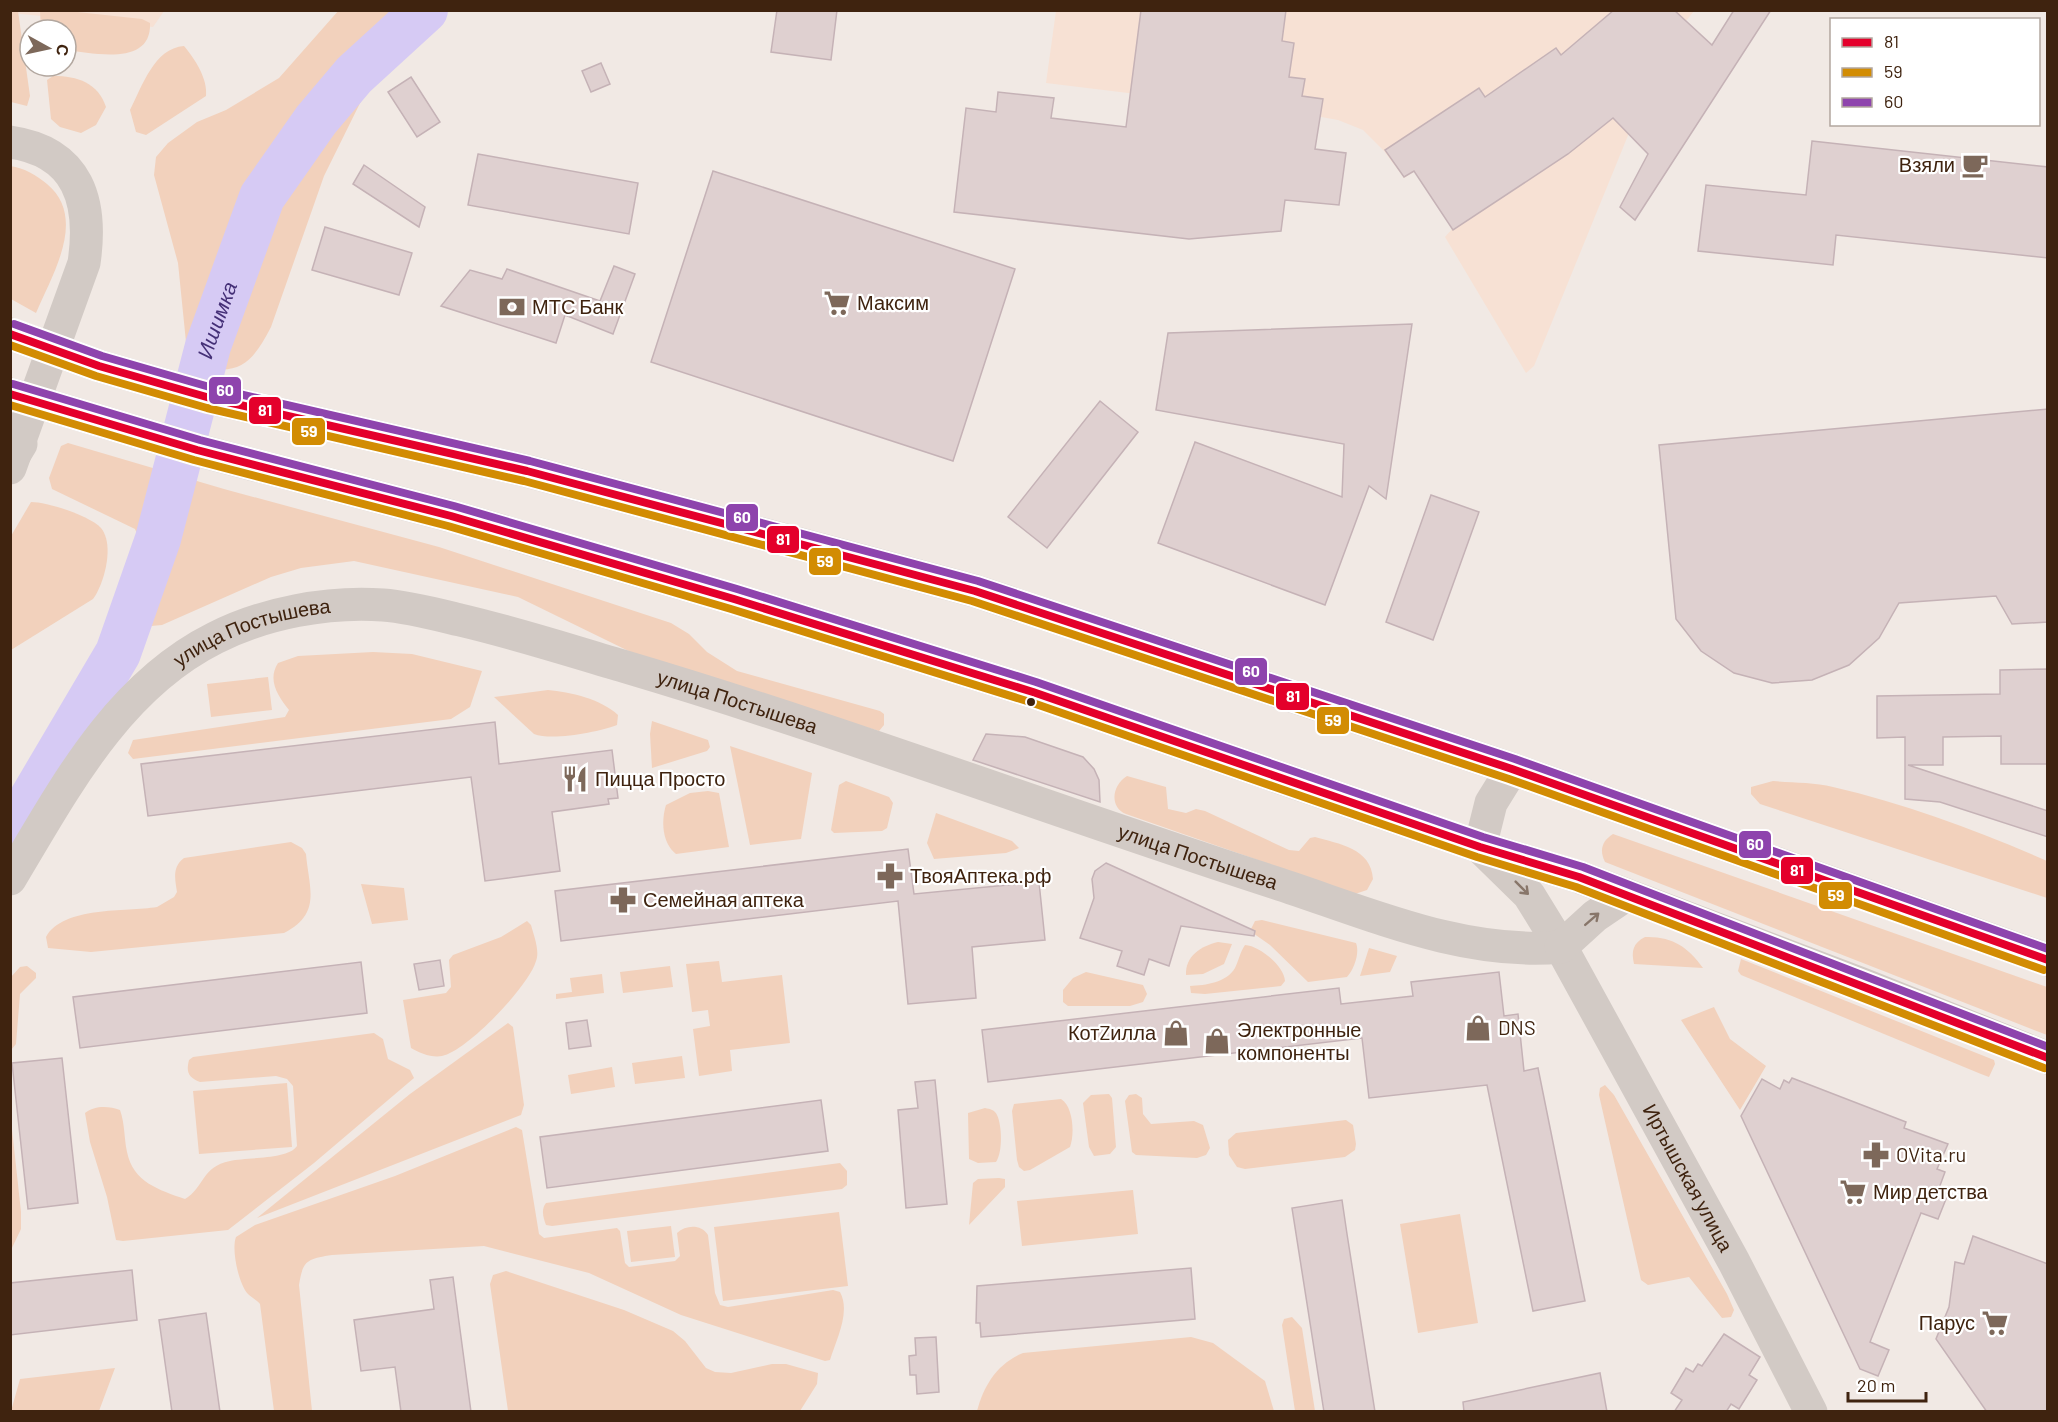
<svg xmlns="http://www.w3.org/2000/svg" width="2058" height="1422" viewBox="0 0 2058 1422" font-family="Barlow,sans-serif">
  <rect width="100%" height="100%" fill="#f1e9e4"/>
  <g fill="#f7e1d4">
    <path d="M10 11H164L153 27 11 13Z"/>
    <path d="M1056 11H1694L1686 21 1629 133 1534 366 1526 373 1445 237 1452 229 1415 171 1404 178 1384 151 1363 130 1338 120 1310 115 1046 83Z"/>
  </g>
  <g fill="#f2d1bc">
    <path d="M339 10 440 11 405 43 365 93 324 176 271 327C251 365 239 377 194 365L186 342 178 263 154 175 156 157 168 143 197 122 226 110 279 78Z"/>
    <path d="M10 11H18L30 96 27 106 11 102Z"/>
    <path d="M40 11H68L142 19 150 23C152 67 93 53 66 50V30H41Z"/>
    <path d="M184 46C195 59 208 79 206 96L146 135 136 132 130 110C142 87 154 48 184 46Z"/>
    <path d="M53 76C78 76 98 83 106 107L96 125 81 133 60 127 51 119 47 80Z"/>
    <path d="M10 166C25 168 36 175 47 184 88 218 52 275 36 313L11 299Z"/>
    <path d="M68 443 224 489 439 547 671 623 689 634 707 652 737 671 880 711 884 714V725L879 731 649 661 518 597 354 561 301 568 271 577 162 625 140 627 129 623 117 611 114 603 115 594 138 536 135 529 52 489 49 478 61 446Z"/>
    <path d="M31 502C48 502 90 516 101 528 115 545 104 584 93 599L11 650V536Z"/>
    <path d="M373 652 412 654 482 671 470 707 451 719 133 759 128 753 133 740 285 717 289 710C278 696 267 680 278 663L298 656Z"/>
    <path d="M268 677 272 710 211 717 207 684Z"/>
    <path d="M548 690C570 692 601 699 618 715L617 725C599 732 552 741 534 734L494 697Z"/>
    <path d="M652 721 708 740 710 747 707 751 652 768 650 734Z"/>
    <path d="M730 746 812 773 801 839 750 845Z"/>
    <path d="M1127 776 1166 787 1168 809 1186 813 1196 809 1205 811 1289 850 1299 851 1310 838 1315 837C1339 844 1371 848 1373 879L1367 890 1355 894 1126 814C1109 807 1112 785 1127 776Z"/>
    <path d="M846 781 889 797 893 803 887 828 882 831 834 833 831 830 839 785Z"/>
    <path d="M1773 781C1793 783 1814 782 1833 787 1906 804 1979 831 2047 861V898L1760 804 1751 794V787Z"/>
    <path d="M708 791 719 793 729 847 676 854C662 843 661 821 666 805L690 793Z"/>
    <path d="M936 813 1012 841 1019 848 1006 853 934 859 927 843Z"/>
    <path d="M1613 834 2047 987V1035L1605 862C1599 850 1602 841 1613 834Z"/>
    <path d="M291 842 302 848 306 854C309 889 322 913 284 933L91 952 48 948 46 937C63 906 126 912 157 907L174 897 177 892C175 879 172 867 184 858Z"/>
    <path d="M361 884 404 888 408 920 372 924Z"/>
    <path d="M1262 920 1356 943C1360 953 1354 969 1347 977L1308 982 1270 945 1250 931 1255 921Z"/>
    <path d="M527 921 531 925C534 936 540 951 536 961 529 986 467 1051 442 1056 432 1058 419 1053 411 1048L403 1000 446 993 451 987 449 960 453 955 501 937Z"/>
    <path d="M1645 937C1672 936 1688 947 1703 968L1634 964C1631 951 1633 943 1645 937Z"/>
    <path d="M1218 942 1232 944 1224 964 1203 974 1186 975C1185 956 1201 946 1218 942Z"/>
    <path d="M1245 945C1260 946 1284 966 1285 981L1281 986 1205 994 1191 993 1190 986C1206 985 1226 983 1235 968 1239 960 1240 952 1245 945Z"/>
    <path d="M1369 948 1397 956 1390 972 1360 976Z"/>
    <path d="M1741 959 1994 1060 1995 1064 1989 1077 1981 1074 1741 975 1738 971Z"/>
    <path d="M719 961 722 982 782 975 790 1043 730 1050 732 1071 699 1076 693 1029 710 1026 708 1010 692 1012 686 964Z"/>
    <path d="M27 966 36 973V978L20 994 16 1044 11 1050V977L20 967Z"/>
    <path d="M670 966 673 987 623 993 620 972Z"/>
    <path d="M1086 972 1143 985 1147 994 1143 1002 1130 1006H1068L1063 1002V990L1073 978Z"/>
    <path d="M602 974 604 993 556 999V994L572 992 570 978Z"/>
    <path d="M1714 1007 1730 1039 1766 1066 1740 1110 1681 1020Z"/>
    <path d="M508 1023 513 1027 524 1105 521 1115 257 1218 410 1094Z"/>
    <path d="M374 1033 383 1039 388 1059 410 1070 414 1078 314 1163 228 1230 123 1241 116 1240 107 1197 90 1142 85 1113C95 1105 109 1106 120 1110 125 1124 124 1138 127 1152 133 1182 159 1190 185 1199 205 1187 201 1167 230 1161 246 1157 288 1160 297 1146L293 1086 287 1079 276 1076 200 1082C188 1077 186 1072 189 1060L193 1057Z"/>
    <path d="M682 1056 685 1078 635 1084 632 1063Z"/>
    <path d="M612 1067 615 1087 571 1094 568 1075Z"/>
    <path d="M287 1083 292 1147 199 1154 193 1091Z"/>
    <path d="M1605 1085 1614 1095 1727 1294 1734 1310 1731 1317 1722 1318 1689 1277 1648 1285 1641 1280 1599 1095 1600 1088Z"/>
    <path d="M1109 1094 1112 1098 1116 1147 1110 1154 1094 1156 1089 1147 1083 1103 1091 1095Z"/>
    <path d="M1136 1094 1142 1098 1143 1114 1151 1124 1194 1121 1203 1125 1210 1148 1206 1155 1197 1158 1136 1155 1132 1152 1125 1101 1129 1095Z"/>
    <path d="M1061 1099C1073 1106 1075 1134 1070 1147L1030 1170 1024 1171 1019 1167 1017 1160 1012 1111 1014 1104Z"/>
    <path d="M985 1108C990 1109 995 1110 997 1115 1002 1125 1003 1152 996 1162L978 1163 969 1159 968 1113Z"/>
    <path d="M11 1120 21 1212V1229L11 1250Z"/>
    <path d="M1346 1120 1353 1125 1356 1144 1355 1150 1345 1157 1245 1169 1237 1167 1229 1155 1228 1140 1236 1133Z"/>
    <path d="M516 1127 522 1130 539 1234 544 1238 617 1228 620 1231 625 1263 629 1267 675 1261 680 1256 677 1233C686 1225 701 1224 708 1235L715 1293 720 1305 728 1307 833 1290 840 1292C851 1312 836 1340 830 1360L825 1361 681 1315 589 1273 484 1246 332 1255C307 1259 303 1260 299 1285L312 1411H274L260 1304C257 1300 252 1298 248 1294 239 1285 231 1250 236 1237L255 1225 395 1176Z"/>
    <path d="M840 1163 847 1171V1185L842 1189 552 1226 546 1225C543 1217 541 1209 546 1203Z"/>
    <path d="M999 1178 1005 1179V1187L969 1225 973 1183 978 1179Z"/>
    <path d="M1133 1190 1138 1234 1022 1246 1017 1201Z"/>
    <path d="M839 1212 848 1286 723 1301 714 1227Z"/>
    <path d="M1460 1214 1478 1323 1418 1333 1400 1224Z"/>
    <path d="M671 1226 675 1257 631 1262 627 1231Z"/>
    <path d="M506 1271 624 1310 673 1331 685 1341 706 1368 715 1372 731 1373 772 1364H786L818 1373 817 1384 800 1411H508L490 1284 493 1275Z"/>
    <path d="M1292 1317 1302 1328 1315 1411H1295L1282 1325 1284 1319Z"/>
    <path d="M1191 1337 1213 1343 1265 1381 1274 1411H977C984 1385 997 1364 1023 1353Z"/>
    <path d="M115 1368 99 1411H11L20 1379Z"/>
  </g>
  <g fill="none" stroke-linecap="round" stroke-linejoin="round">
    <path stroke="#d6caf4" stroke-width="46" id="s1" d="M10 836 118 653 158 539 208 346 262 197 316 120 354 75 425 10"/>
  </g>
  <g fill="#dfd0d0" stroke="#c5b2b6" stroke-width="1.5">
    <path d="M777 10H837L831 60 771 52Z"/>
    <path d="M1141 10H1286L1282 41 1294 43 1289 77 1305 79 1302 96 1323 99 1315 149 1346 153 1339 205 1285 200 1281 231 1189 239 954 212 966 108 996 112 998 92 1054 98 1051 118 1126 127Z"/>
    <path d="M1614 10H1674L1712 45 1734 10H1771L1635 220 1620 207 1648 154 1613 118 1568 154 1453 230 1414 171 1404 177 1385 150 1479 88 1485 97 1556 48 1561 55Z"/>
    <path d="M601 63 610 84 591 92 582 71Z"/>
    <path d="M411 77 440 122 417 137 388 92Z"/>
    <path d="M1812 141 2048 167V258L1836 235 1833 265 1698 251 1706 185 1806 195Z"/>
    <path d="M478 154 638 183 629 234 468 205Z"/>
    <path d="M364 165 425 207 419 227 353 184Z"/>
    <path d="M713 171 1015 269 953 461 651 362Z"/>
    <path d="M325 227 412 253 399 295 312 270Z"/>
    <path d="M614 266 635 274 613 334 565 315 556 343 441 306 470 270 502 279 507 269 600 301Z"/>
    <path d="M1412 324 1386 499 1369 486 1325 605 1158 543 1195 442 1342 497 1344 444 1156 410 1168 333Z"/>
    <path d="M1100 401 1138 432 1047 548 1008 517Z"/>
    <path d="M2048 409V622L2012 624 1996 596 1899 603 1879 638 1849 665 1812 680 1772 683 1734 673 1701 651 1676 619 1659 445Z"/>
    <path d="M1431 495 1479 512 1433 640 1386 622Z"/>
    <path d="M2048 669V764H2001V736L1943 737V765H1908L2048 811V837L1940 802 1905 799V737L1877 738V696L2000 694V670Z"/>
    <path d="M495 722 499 764 612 750 618 798 608 799 609 804 552 812 560 871 485 881 471 777 148 816 141 764Z"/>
    <path d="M986 734 1025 737 1083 757 1094 769 1099 780 1100 802 973 760Z"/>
    <path d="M908 849 914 894 1039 882 1045 940 972 947 976 998 908 1004 898 901 561 941 555 891Z"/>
    <path d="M1106 863 1255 931 1254 936 1181 926 1169 966 1149 959 1144 975 1117 966 1122 951 1080 938 1094 898 1092 879 1095 871Z"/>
    <path d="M440 960 444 986 419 990 414 964Z"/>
    <path d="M361 962 367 1013 80 1048 73 997Z"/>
    <path d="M1499 972 1504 1016 1518 1014 1524 1071 1538 1068 1585 1301 1533 1311 1487 1085 1369 1098 1362 1038 988 1082 982 1030 1339 988 1341 1004 1413 996 1411 982Z"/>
    <path d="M587 1020 591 1046 569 1049 566 1023Z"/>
    <path d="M62 1058 78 1203 28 1209 12 1063Z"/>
    <path d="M1792 1078 1906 1122 1904 1128 1948 1144 1937 1169 1945 1172 1938 1191 1948 1194 1938 1219 1921 1213 1870 1342 1889 1350 1878 1376 1860 1369 1741 1116 1762 1079 1780 1089 1784 1080 1789 1083Z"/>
    <path d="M935 1080 947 1204 906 1208 898 1110 918 1108 915 1082Z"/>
    <path d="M821 1100 828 1151 547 1188 540 1137Z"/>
    <path d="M1342 1200 1347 1234 1375 1412H1324L1292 1208Z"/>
    <path d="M1973 1236 2048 1264V1412H1987L1936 1339 1949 1307 1955 1262 1964 1264Z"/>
    <path d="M1191 1268 1195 1319 981 1337 980 1323H976L977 1286Z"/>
    <path d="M132 1270 137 1320 10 1335V1283Z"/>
    <path d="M453 1277 471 1412H401L395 1367 361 1371 354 1320 434 1309 430 1280Z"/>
    <path d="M206 1313 220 1412H172L159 1320Z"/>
    <path d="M1724 1334 1760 1357 1749 1375 1757 1380 1739 1409 1731 1404 1726 1412H1674L1682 1400 1671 1393 1686 1368 1693 1372 1698 1364 1702 1366Z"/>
    <path d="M936 1337 939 1392 917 1394 916 1375H910L909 1356 916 1355 915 1338Z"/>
    <path d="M1600 1373 1607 1412H1464L1463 1402Z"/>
  </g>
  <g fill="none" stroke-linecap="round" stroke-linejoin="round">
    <g stroke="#d2cac5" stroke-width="33">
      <path id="s2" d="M1480 847 1529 895 1561 947 1734 1262 1811 1412"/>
      <path id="s3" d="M10 879C64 789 117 687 215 638 264 613 328 601 383 605 409 607 435 614 460 620 516 633 571 651 626 667 845 732 1059 813 1276 883 1368 913 1464 956 1561 947"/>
      <path d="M1561 947 1595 916 1626 895"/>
    </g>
    <path stroke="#d2cac5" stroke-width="33" d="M10 142C79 152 93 202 84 263L10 468"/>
    <g stroke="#d2cac5" stroke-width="33">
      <path d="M10 334 99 366 210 398 527 471 975 591 1512 769 2048 960"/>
      <path d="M10 394 197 450 451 516 734 599 1033 692 1480 847 1579 877 1862 984 2048 1058"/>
      <path d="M10 462 21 444"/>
      <path d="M1480 847 1491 803 1512 769"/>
    </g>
    <g stroke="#fff" stroke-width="12">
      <g id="bus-1">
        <path d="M10 334 99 366 210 398 527 471 975 591 1512 769 2048 960"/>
        <path d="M10 394 197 450 451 516 734 599 1033 692 1480 847 1579 877 2048 1058"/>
      </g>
    </g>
    <g stroke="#fff" stroke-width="12">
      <g id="bus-2">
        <path d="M10 345 96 376 207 408 524 481 972 601 1509 779 2044 970"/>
        <path d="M10 405 194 460 448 526 731 609 1030 702 1477 857 1576 887 2044 1068"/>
      </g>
    </g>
    <g stroke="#fff" stroke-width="12">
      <g id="bus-3">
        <path d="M14 324 102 356 213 388 530 461 978 581 1515 759 2048 949"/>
        <path d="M13 384 200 440 454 506 737 589 1036 682 1483 837 1583 867 2048 1047"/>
      </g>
    </g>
    <use href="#bus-1" stroke="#e4002b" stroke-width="8"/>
    <use href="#bus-2" stroke="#d28c03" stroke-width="8"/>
    <use href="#bus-3" stroke="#8e44ad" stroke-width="8"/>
  </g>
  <defs><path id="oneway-shaft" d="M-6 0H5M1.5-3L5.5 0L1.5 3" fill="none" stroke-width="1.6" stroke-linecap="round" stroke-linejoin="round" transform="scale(1.5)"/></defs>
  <g stroke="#88766a">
    <use href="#oneway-shaft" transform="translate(1522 888) rotate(45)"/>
    <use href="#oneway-shaft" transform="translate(1592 919) rotate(-41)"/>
  </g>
  <defs>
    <g id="cafe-bare" transform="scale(2.07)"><path d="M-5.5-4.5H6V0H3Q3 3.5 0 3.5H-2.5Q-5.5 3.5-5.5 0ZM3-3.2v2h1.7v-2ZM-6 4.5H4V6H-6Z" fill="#7d685a" stroke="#fff" stroke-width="2.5" paint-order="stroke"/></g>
    <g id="supermarket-bare" transform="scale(2.07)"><path d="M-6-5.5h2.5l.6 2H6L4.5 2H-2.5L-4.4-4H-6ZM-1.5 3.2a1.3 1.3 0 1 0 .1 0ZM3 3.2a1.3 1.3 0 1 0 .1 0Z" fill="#7d685a" stroke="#fff" stroke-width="2.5" paint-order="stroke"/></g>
    <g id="bank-bare" transform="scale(2.07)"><path d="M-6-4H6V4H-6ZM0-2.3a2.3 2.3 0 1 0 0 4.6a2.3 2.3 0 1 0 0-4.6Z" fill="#7d685a" stroke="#fff" stroke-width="2.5" paint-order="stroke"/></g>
    <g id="restaurant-bare" transform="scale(2.07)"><path d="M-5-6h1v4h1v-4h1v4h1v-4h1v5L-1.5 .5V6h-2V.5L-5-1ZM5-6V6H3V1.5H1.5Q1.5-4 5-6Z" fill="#7d685a" stroke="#fff" stroke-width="2.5" paint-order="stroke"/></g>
    <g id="pharmacy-bare" transform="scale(2.07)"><path d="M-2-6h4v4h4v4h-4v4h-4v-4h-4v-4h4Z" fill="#7d685a" stroke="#fff" stroke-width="2.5" paint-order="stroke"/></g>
    <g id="shop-bare" transform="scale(2.07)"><path d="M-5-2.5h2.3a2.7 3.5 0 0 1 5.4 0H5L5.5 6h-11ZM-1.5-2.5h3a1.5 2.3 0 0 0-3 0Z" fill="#7d685a" stroke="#fff" stroke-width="2.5" paint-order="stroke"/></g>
  </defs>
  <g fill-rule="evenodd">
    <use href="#cafe-bare" x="1975" y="165"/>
    <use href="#supermarket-bare" x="837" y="303"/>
    <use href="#bank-bare" x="512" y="307"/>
    <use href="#restaurant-bare" x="575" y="779"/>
    <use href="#pharmacy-bare" x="890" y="876"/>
    <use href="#pharmacy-bare" x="623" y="900"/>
    <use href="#shop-bare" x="1478" y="1028"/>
    <use href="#shop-bare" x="1176" y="1033"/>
    <use href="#shop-bare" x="1217" y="1041"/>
    <use href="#pharmacy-bare" x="1876" y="1155"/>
    <use href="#supermarket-bare" x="1853" y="1192"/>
    <use href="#supermarket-bare" x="1995" y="1323"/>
  </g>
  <circle fill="#3f230f" stroke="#fff" stroke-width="2" cx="1031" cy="702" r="5"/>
  <g text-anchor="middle" stroke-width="4.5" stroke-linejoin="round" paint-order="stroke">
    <g font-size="20" fill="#3f230f" stroke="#fff" text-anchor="start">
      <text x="1955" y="172" text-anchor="end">Взяли</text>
      <text x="857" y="310">Максим</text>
      <text x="532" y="314">МТС Банк</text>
      <text x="595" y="786">Пицца Просто</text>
      <text x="910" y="883">ТвояАптека.рф</text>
      <text x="643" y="907">Семейная аптека</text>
      <text x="1498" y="1035">DNS</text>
      <text x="1237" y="1037">Электронные<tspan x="1237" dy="23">компоненты</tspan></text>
      <text x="1156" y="1040" text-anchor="end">КотZилла</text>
      <text x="1896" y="1162">OVita.ru</text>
      <text x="1873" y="1199">Мир детства</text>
      <text x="1975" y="1330" text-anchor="end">Парус</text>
    </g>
    <g font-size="20" fill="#3f230f" stroke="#fff">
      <text dy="7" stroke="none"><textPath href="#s3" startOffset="358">улица Постышева</textPath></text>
      <text dy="7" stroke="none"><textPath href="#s3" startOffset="862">улица Постышева</textPath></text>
      <text dy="7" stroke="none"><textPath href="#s3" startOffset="1348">улица Постышева</textPath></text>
      <text dy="7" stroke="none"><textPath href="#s2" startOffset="393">Иртышская улица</textPath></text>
    </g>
    <g font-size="21" font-style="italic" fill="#453077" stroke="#fff">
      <text dy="7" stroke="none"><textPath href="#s1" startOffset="560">Ишимка</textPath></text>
    </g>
  </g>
  <g stroke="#fff" stroke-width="2">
    <rect x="208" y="376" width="34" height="29" rx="6" fill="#8e44ad"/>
    <rect x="248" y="396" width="34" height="29" rx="6" fill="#e4002b"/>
    <rect x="291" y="417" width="35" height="29" rx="6" fill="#d28c03"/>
    <rect x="725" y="503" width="34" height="29" rx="6" fill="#8e44ad"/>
    <rect x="766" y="525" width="34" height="29" rx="6" fill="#e4002b"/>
    <rect x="808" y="547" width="34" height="29" rx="6" fill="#d28c03"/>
    <rect x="1234" y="657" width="34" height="29" rx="6" fill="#8e44ad"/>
    <rect x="1275" y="682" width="35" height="29" rx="6" fill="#e4002b"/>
    <rect x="1316" y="706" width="34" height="29" rx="6" fill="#d28c03"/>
    <rect x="1738" y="830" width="34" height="29" rx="6" fill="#8e44ad"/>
    <rect x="1780" y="856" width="34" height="29" rx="6" fill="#e4002b"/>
    <rect x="1818" y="881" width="35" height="29" rx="6" fill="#d28c03"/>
  </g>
  <g font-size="16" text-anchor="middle" font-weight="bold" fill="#fff">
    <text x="225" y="396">60</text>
    <text x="265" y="416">81</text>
    <text x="309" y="437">59</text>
    <text x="742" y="523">60</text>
    <text x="783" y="545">81</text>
    <text x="825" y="567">59</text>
    <text x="1251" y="677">60</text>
    <text x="1293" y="702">81</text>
    <text x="1333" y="726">59</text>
    <text x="1755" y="850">60</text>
    <text x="1797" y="876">81</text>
    <text x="1836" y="901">59</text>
  </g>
  <rect width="2058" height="1422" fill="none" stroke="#3f230f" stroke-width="24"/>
  <rect x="1830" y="18" width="210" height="108" fill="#ffffff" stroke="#b2a79f" stroke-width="1.5"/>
  <rect x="1842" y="38" width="30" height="9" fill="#e4002b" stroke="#b2a79f" stroke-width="1.5"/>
  <text x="1884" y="48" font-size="18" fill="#3f230f">81</text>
  <rect x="1842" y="68" width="30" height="9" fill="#d28c03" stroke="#b2a79f" stroke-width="1.5"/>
  <text x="1884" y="78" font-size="18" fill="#3f230f">59</text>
  <rect x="1842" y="98" width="30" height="9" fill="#8e44ad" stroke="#b2a79f" stroke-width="1.5"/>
  <text x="1884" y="108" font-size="18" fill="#3f230f">60</text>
  <g transform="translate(48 48) rotate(98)"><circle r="28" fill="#ffffff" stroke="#b2a79f" stroke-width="1.5"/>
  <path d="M0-4.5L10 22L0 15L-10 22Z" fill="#7d685a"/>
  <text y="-9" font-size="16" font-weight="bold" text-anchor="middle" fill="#3f230f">С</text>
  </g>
  <path d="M1848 1392v9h78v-9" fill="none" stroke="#3f230f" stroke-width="3"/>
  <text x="1857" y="1392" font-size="18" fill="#3f230f" stroke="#ffffff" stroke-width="4.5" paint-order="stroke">20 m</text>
</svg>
